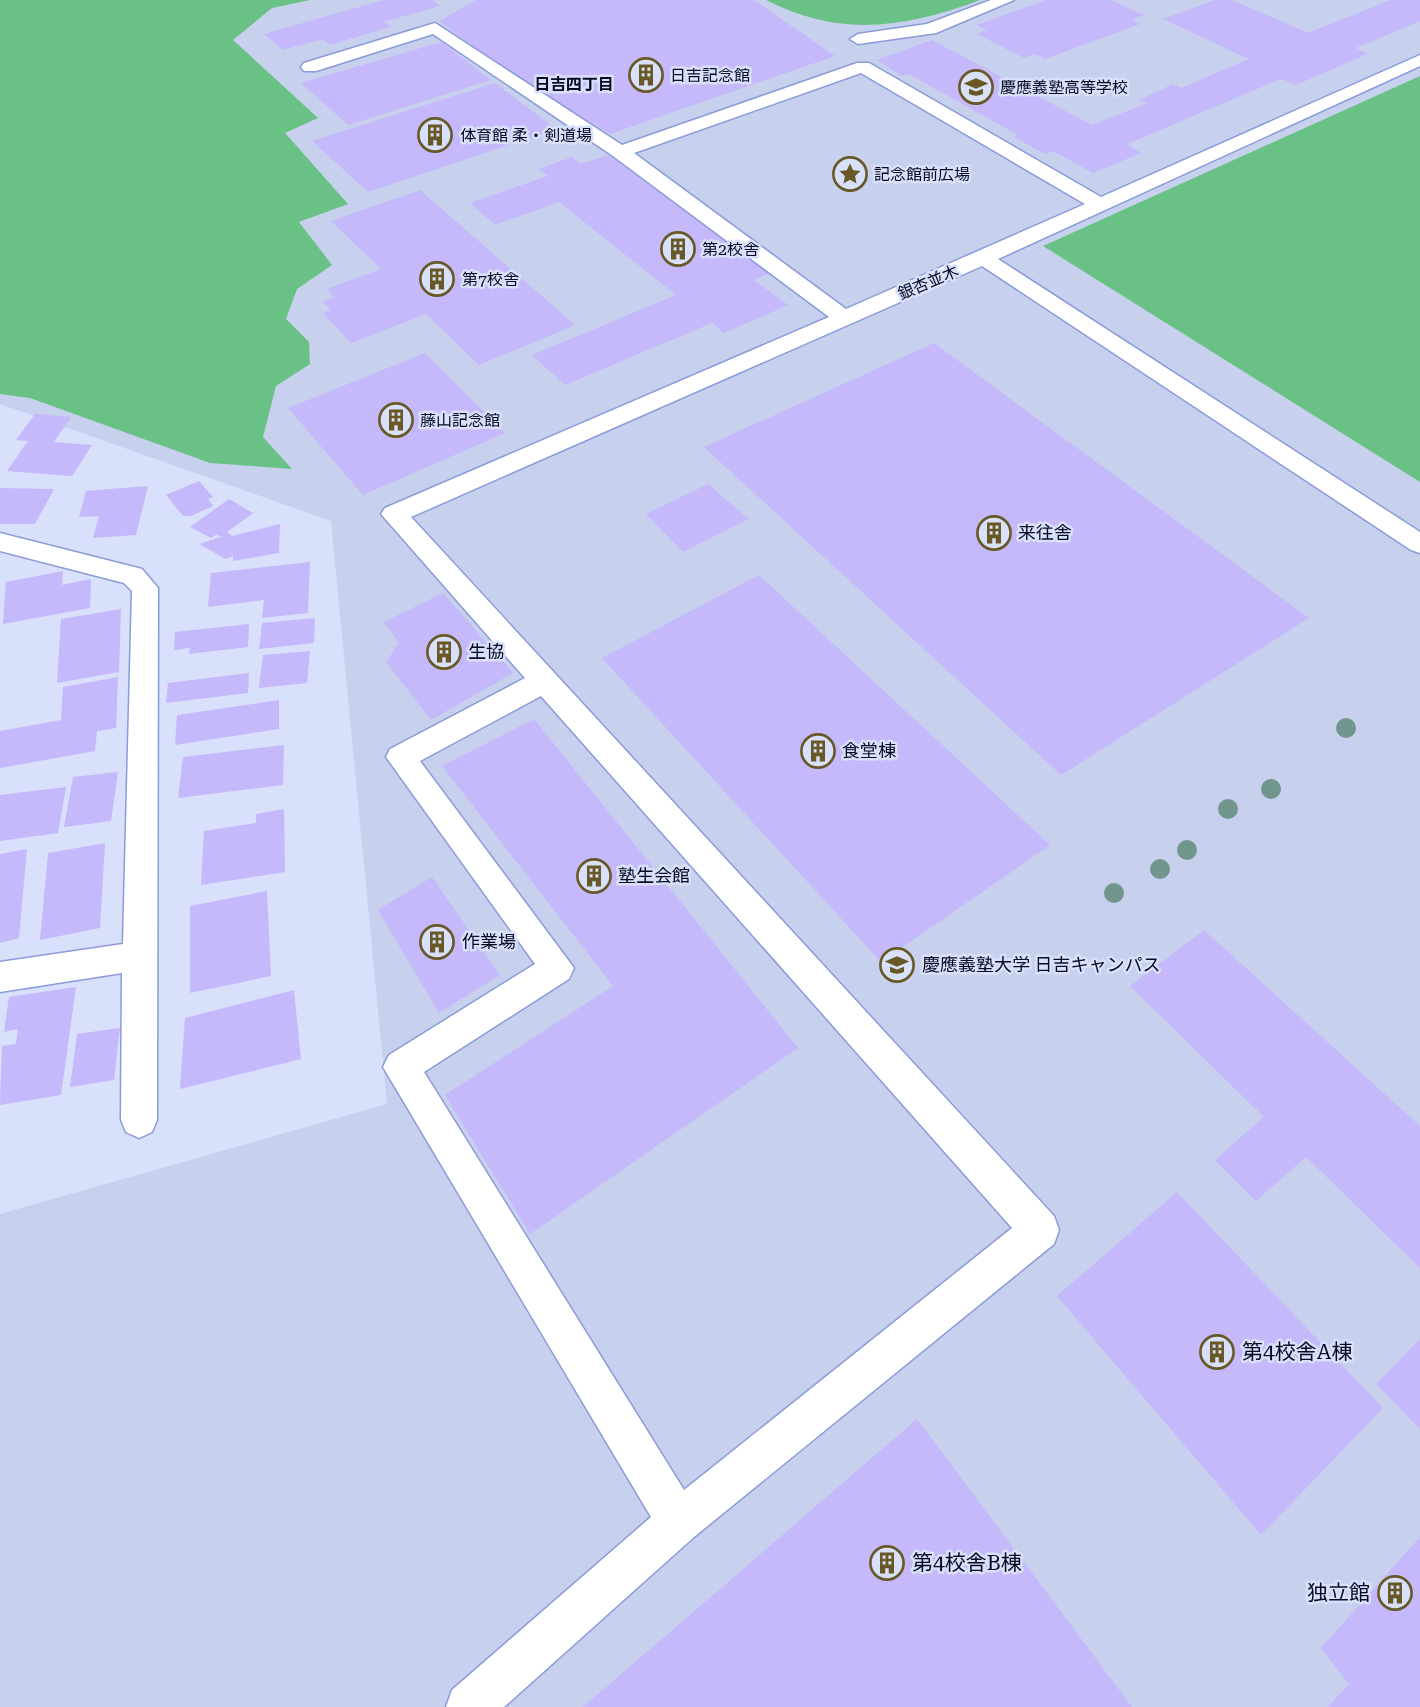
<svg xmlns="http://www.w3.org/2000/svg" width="1420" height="1707" viewBox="0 0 1420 1707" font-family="'Roboto Serif','Noto Sans JP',serif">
  <rect width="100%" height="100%" fill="#d8e0fb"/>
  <path fill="#c7d0ed" d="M0 0H1420V1707H0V1214L387 1104 331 521 0 404Z"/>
  <g fill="#6ac186">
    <path d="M0 0H310L272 8 233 40 318 118 285 133 348 204 299 222 332 265 297 289 286 319 309 342 310 364 276 386 263 437 292 469 210 463 30 398 0 394Z"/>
    <path d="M766 0H980C905 28 840 38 766 0Z"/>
    <path d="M1420 76V482L1043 246Z"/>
  </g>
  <g fill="#c5b8fb">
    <path d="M384 0H432L440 6 383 22 390 27 330 45 323 39 283 50 264 34Z"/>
    <path d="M476 0H754L835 56 610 134 538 94 439 21Z"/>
    <path d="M1046 0H1111L1144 15 1132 20 1140 24 1045 59 1035 54 1024 58 977 34 987 30 976 25Z"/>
    <path d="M1215 0H1232L1308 33 1391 0H1420V21L1356 48 1368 54 1296 85 1281 79 1127 144 1141 153 1093 173 1053 151 1045 154 1014 137 1018 135 909 74 902 76 877 60 932 40 1092 125 1147 103 1139 100 1173 84 1181 88 1249 59 1163 19Z"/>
    <path d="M441 42 491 80 348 125 301 83Z"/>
    <path d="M495 83 556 129 368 192 312 141Z"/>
    <path d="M608 155 770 273 754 280 788 305 724 333 712 323 565 385 532 355 676 295 559 202 495 225 470 203 548 176 539 169 572 157 581 164Z"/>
    <path d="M420 190 575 325 479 365 426 314 351 343 323 313 331 310 323 302 335 298 327 289 381 269 331 221Z"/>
    <path d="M934 343 1309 618 1061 775 704 447Z"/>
    <path d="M425 353 505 433 363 495 288 408Z"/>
    <path d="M35 414 71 417 54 442 92 445 72 476 7 471 28 441 16 440Z"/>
    <path d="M199 481 213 497 208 499 213 506 191 516H183L166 495Z"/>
    <path d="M708 484 749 519 683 552 646 514Z"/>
    <path d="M148 486 136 535 93 538 99 516 79 517 86 491Z"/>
    <path d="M0 488 54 489 35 524H0Z"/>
    <path d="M229 499 253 513 227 532 232 536 280 524 279 553 233 561V556L226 559 199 544 221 537 217 534 211 538 190 527Z"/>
    <path d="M310 562 308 613 262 618 264 600 208 607 211 573Z"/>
    <path d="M63 571 62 585 91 579 90 608 3 624 6 582Z"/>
    <path d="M759 575 1050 845 881 962 602 658Z"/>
    <path d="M443 593 513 673 431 720 386 662 399 643 384 622Z"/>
    <path d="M121 609 119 672 57 683 61 619Z"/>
    <path d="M315 618 314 643 259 649 262 623Z"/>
    <path d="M249 624 248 647 189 654 190 648 174 650 175 632Z"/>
    <path d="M310 651 307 683 259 688 263 655Z"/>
    <path d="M249 673 248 693 166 703 168 683Z"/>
    <path d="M118 677 116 728 97 731 95 751 0 768V731L61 720 63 687Z"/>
    <path d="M279 700V729L175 745 177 715Z"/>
    <path d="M534 719 798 1048 530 1234 445 1095 613 986 442 766Z"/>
    <path d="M284 745 283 785 178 798 183 757Z"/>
    <path d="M118 772 111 821 64 827 73 777Z"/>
    <path d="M66 787 58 833 0 841V795Z"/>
    <path d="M284 809 285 872 201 885 204 831 256 823V814Z"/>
    <path d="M105 843 100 928 40 940 48 853Z"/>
    <path d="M27 849 19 938 0 943V854Z"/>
    <path d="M432 877 500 975 439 1013 378 910Z"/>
    <path d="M267 891 271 976 190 993V906Z"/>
    <path d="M1204 930 1420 1126V1268L1306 1157 1256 1201 1215 1160 1264 1117 1130 986Z"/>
    <path d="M76 987 61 1095 0 1105 2 1046 16 1044 18 1029 4 1032 9 997Z"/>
    <path d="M294 990 301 1059 180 1089 185 1018Z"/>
    <path d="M120 1028 114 1080 70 1087 77 1034Z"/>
    <path d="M1177 1192 1383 1408 1261 1535 1057 1296Z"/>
    <path d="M1420 1339V1429L1376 1384Z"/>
    <path d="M917 1419 1132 1707H583Z"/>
    <path d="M1420 1537V1707H1328L1349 1684 1321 1648Z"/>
  </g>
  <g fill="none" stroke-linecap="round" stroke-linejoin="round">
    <g stroke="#8b9bda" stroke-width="3">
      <g id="lane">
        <path d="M991 0H1014L936 33 858 44 850 39 858 34 927 24Z"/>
        <path d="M435 23 622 145 857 63H869L1101 197 1420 55V66L998 259 1420 532V553L1411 550 982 266 411 517 1054 1216 1059 1230 1054 1244 694 1537 504 1707H446L452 1690 651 1517 383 1067 389 1055 535 964 386 757 390 749 525 678 381 514 385 508 829 317 613 156 433 34 316 71H304L301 67 304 63ZM861 73 1085 204 846 309 634 153ZM541 696 1012 1228 684 1490 424 1072 569 979 574 968 420 761Z"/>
        <path d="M0 533 142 569 158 588 157 1120 152 1132 139 1138 126 1132 121 1120 122 973 0 992V962L123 944 132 591 124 583 0 551Z"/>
      </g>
    </g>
    <use href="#lane" fill="#fff" fill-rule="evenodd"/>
  </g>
  <g fill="#70968d">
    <circle cx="1346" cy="728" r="10"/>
    <circle cx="1271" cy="789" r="10"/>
    <circle cx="1228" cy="809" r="10"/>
    <circle cx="1187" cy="850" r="10"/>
    <circle cx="1160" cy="869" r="10"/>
    <circle cx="1114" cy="893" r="10"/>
  </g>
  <defs>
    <g id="building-ring" transform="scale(1.75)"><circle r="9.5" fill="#d8e0fb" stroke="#675825" stroke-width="1.5"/><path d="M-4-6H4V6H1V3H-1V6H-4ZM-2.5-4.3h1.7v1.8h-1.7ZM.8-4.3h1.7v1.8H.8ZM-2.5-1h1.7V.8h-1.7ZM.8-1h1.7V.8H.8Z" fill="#675825"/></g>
    <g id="school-ring" transform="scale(1.75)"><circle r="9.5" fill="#d8e0fb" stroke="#675825" stroke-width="1.5"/><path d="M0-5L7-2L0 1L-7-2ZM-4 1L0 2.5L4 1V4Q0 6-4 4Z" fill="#675825"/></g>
    <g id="sight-ring" transform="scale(1.75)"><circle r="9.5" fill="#d8e0fb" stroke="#675825" stroke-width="1.5"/><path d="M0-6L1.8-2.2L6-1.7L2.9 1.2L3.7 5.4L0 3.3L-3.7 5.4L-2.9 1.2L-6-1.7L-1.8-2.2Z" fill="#675825"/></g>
    <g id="university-ring" transform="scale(1.75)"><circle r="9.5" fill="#d8e0fb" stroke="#675825" stroke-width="1.5"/><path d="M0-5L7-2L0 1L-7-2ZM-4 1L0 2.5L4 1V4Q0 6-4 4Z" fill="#675825"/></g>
  </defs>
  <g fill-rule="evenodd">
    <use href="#building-ring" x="646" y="75"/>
    <use href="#school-ring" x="976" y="87"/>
    <use href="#building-ring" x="435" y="135"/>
    <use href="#sight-ring" x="850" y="174"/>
    <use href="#building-ring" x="678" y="249"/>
    <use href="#building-ring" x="437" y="279"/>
    <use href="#building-ring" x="396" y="420"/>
    <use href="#building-ring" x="994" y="533"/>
    <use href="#building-ring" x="444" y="652"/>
    <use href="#building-ring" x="818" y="751"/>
    <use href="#building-ring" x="594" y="876"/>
    <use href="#building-ring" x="437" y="942"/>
    <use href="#university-ring" x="897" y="965"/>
    <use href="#building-ring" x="1217" y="1352"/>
    <use href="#building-ring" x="887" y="1563"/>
    <use href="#building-ring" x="1395" y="1593"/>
  </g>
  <g text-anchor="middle" stroke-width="5" stroke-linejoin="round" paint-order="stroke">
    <g font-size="16" fill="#070a21" stroke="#d8e0fb" text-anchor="start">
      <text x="670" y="81">日吉記念館</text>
      <text x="1000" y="93">慶應義塾高等学校</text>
      <text x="460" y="141">体育館 柔・剣道場</text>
      <text x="874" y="180">記念館前広場</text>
      <text x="702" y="255">第2校舎</text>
      <text x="462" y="285">第7校舎</text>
      <text x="420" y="426">藤山記念館</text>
    </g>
    <g font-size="16" font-weight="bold" fill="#070a21" stroke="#d8e0fb">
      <text x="574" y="90">日吉四丁目</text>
    </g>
    <g font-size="16" fill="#070a21" stroke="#d8e0fb">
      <text transform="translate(928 282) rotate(-23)" y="6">銀杏並木</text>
    </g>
    <g font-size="18" fill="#070a21" stroke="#d8e0fb" text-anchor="start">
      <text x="1018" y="539">来往舎</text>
      <text x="468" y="658">生協</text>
      <text x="842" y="757">食堂棟</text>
      <text x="618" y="882">塾生会館</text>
      <text x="462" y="948">作業場</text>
      <text x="922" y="971">慶應義塾大学 日吉キャンパス</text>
    </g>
    <g font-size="21" fill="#070a21" stroke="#d8e0fb" text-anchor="start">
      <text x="1242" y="1359">第4校舎A棟</text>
      <text x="912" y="1570">第4校舎B棟</text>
      <text x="1370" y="1600" text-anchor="end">独立館</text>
    </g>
  </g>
</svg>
